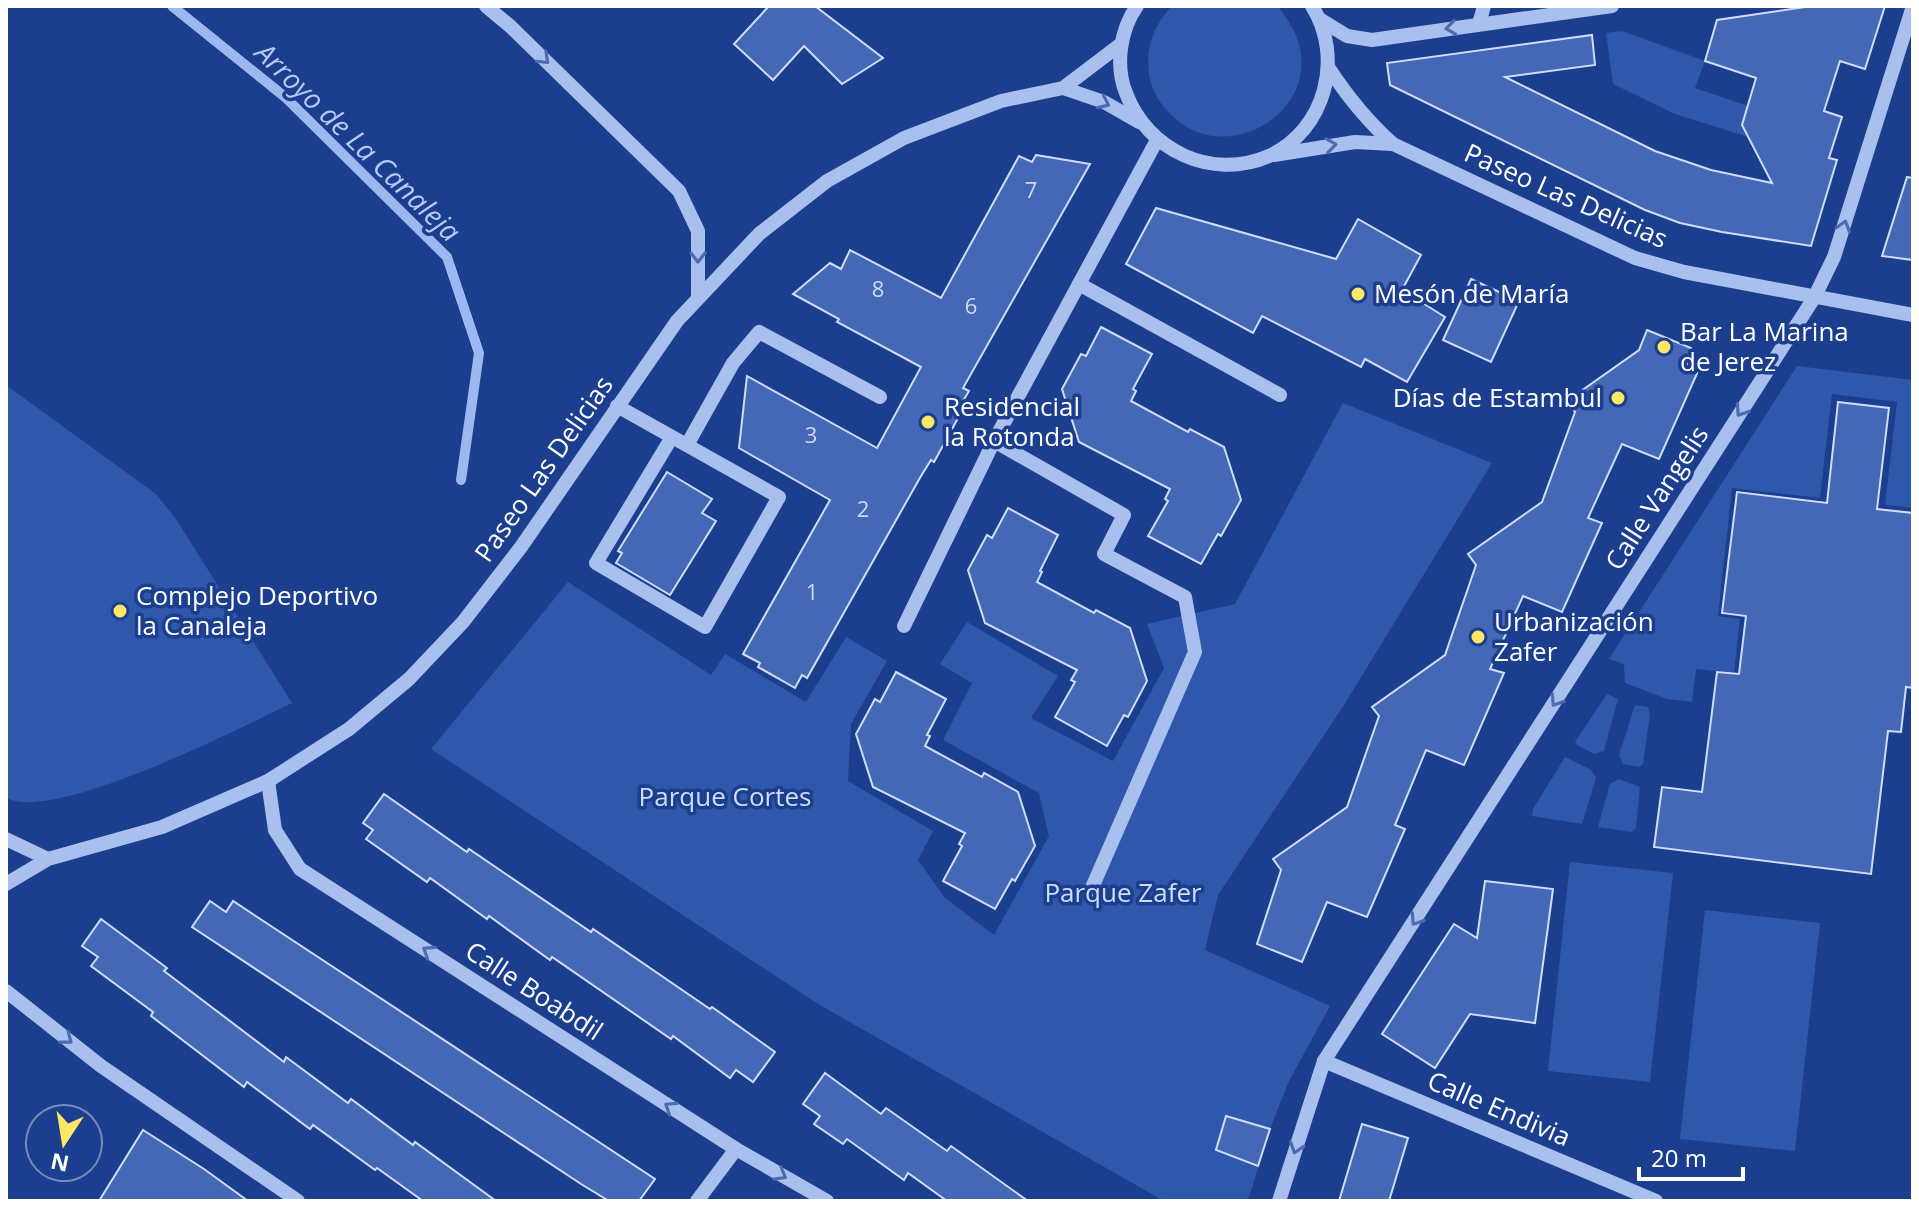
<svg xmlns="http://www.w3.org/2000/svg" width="1919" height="1207" viewBox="0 0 1919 1207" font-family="'Open Sans',sans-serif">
  <rect width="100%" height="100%" fill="#1c3e8e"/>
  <g fill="#2f57ac">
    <path d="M1172 6H1278C1288 20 1297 32 1300 49 1314 116 1226 164 1176 119 1163 108 1154 96 1150 79 1144 50 1153 26 1172 6Z"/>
    <path d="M1622 31 1705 61 1695 88 1748 106V137L1675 114 1613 84 1606 33Z"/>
    <path d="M1797 366 1913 380V508L1885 505 1897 402 1832 394 1820 498 1732 488 1718 616 1740 619 1734 673 1696 669 1692 702 1667 699 1625 683 1624 664 1609 659Z"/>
    <path d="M6 385 156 494 176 519 292 703C240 728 55 823 6 798Z"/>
    <path d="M1343 403 1492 463 1344 705 1218 895 1205 950 1330 1006 1289 1081 1270 1129 1248 1201H1164L818 1004 431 749 568 582 711 675 725 654 806 702 846 637 887 661 851 724 848 781 933 831 918 860 945 898 994 935 1049 836 1039 793 943 740 972 683 940 664 967 622 1058 676 1031 718 1113 761 1164 668 1147 624 1235 604Z"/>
    <path d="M1607 694 1618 699 1604 751 1594 754 1577 745 1575 742Z"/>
    <path d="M1635 705 1648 707 1650 714 1643 764 1639 767 1623 764 1619 755Z"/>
    <path d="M1565 757 1591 770 1596 778 1582 824 1532 816 1533 809Z"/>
    <path d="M1619 779 1640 787 1636 828 1631 832 1598 827 1610 784Z"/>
    <path d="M1570 862 1673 873 1650 1082 1548 1071Z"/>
    <path d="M1705 910 1820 923 1795 1151 1680 1139Z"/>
  </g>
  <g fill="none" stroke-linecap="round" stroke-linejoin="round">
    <path stroke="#9cb8ef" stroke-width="10" d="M172 6 285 97 447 257 479 353 461 480"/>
  </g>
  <g fill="#4468b6" stroke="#cfddfa" stroke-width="2">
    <path d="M769 6H815L883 58 842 84 804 46 773 80 734 44Z"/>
    <path d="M1812 6H1885L1865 69 1840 61 1824 111 1842 117 1829 158 1837 160 1811 246 1722 232 1680 223 1645 210 1390 85 1387 63 1592 35 1595 65 1505 77 1655 151 1711 170 1772 183 1742 125 1756 78 1705 61 1717 20Z"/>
    <path d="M1036 155 1090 164 963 388 969 391 959 408 963 409 934 462 931 460 921 476 807 678 802 675 795 688 758 667 760 663 743 654 830 500 739 448 747 376 877 448 921 367 837 322 839 319 793 294 830 263 841 269 850 250 941 298 1019 156 1032 162Z"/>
    <path d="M1907 177 1913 178V260L1882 256Z"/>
    <path d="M1156 208 1336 259 1358 219 1421 255 1402 290 1445 317 1407 382 1365 359 1361 367 1262 316 1253 333 1126 264Z"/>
    <path d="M1471 279 1519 301 1491 362 1443 340Z"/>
    <path d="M1101 327 1152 354 1133 389 1136 391 1131 401 1188 432 1190 429 1224 447 1241 500 1221 536 1218 534 1201 564 1148 536 1168 501 1165 499 1170 489 1079 442 1062 389 1081 354 1086 356Z"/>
    <path d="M1647 330 1691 348 1686 363 1699 369 1659 459 1622 444 1588 518 1602 523 1562 612 1523 596 1490 669 1504 673 1464 765 1426 750 1395 825 1405 829 1367 917 1327 902 1302 962 1257 944 1281 870 1273 859 1347 807 1379 716 1372 707 1445 655 1476 565 1468 554 1542 502 1575 412 1567 401 1639 350Z"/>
    <path d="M1838 402 1889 408 1877 509 1913 513V688L1906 687 1901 732 1888 731 1871 874 1654 847 1662 787 1702 792 1717 672 1739 674 1746 616 1722 613 1737 492 1827 503Z"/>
    <path d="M667 472 712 499 702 513 716 521 670 595 616 563 622 553 618 551Z"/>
    <path d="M1008 508 1058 535 1040 571 1042 572 1037 582 1094 613 1096 610 1130 628 1147 681 1128 717 1124 715 1107 746 1055 717 1075 682 1071 680 1077 670 985 623 968 570 987 535 992 538Z"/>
    <path d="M896 672 946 699 927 735 930 736 925 746 982 777 984 773 1018 792 1035 846 1015 881 1012 879 995 909 943 881 962 846 959 844 965 833 873 787 856 734 875 699 880 702Z"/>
    <path d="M384 794 467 852 469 849 591 932 593 929 710 1009 712 1007 775 1052 753 1082 736 1070 730 1078 673 1036 671 1039 552 957 550 960 489 916 487 919 430 878 427 882 366 839 373 830 363 823Z"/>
    <path d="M1485 881 1553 889 1535 1023 1470 1014 1435 1068 1382 1034 1454 924 1477 938Z"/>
    <path d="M210 901 226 912 233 901 655 1179 639 1201H609L581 1184 192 927Z"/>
    <path d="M101 919 167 968 164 971 284 1062 286 1057 348 1103 351 1099 413 1145 415 1142 496 1201H423L377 1168 375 1170 313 1125 310 1129 247 1082 244 1087 151 1016 153 1012 91 966 98 957 82 946Z"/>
    <path d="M825 1073 881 1114 886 1108 947 1151 951 1146 1028 1201H947L908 1173 904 1180 847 1139 843 1144 814 1124 820 1116 803 1104Z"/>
    <path d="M1226 1116 1270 1129 1258 1166 1216 1150Z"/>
    <path d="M1362 1124 1408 1138 1389 1201H1339Z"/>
    <path d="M143 1130 204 1169 248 1201H99Z"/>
  </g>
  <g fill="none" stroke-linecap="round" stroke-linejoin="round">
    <g stroke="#a9bfed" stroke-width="14">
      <path d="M486 6 510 26 679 191 698 231V295"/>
      <path d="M1137 6C1120 30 1115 66 1126 93 1147 150 1211 181 1269 156 1326 130 1344 57 1312 6"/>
      <path d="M1321 20 1347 36 1372 40 1612 6"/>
      <path d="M1479 24 1484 6"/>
      <path d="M1328 67C1347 96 1367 121 1393 144L1635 258 1684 272 1913 315"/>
      <path d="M1063 88 1104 102 1139 122"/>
      <path d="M1274 155 1355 142 1393 144"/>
      <path d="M1079 284 1280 395"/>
      <path d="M617 406 779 497 705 627 596 563 672 437"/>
      <path d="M994 441 1124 515 1104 554 1185 597 1195 652 1091 890"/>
      <path d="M687 445 733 363 759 332 880 397"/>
      <path d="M904 626 994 441 1157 140"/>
      <path d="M268 781 275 830 300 869 736 1149 827 1201"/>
      <path d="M6 839 48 859"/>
      <path d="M6 884 48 859 162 827 268 781 349 729 409 679 463 622 521 547 677 321 759 234 827 181 904 138 1001 101 1063 88 1121 44"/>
      <path d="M6 991 101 1066 298 1201"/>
      <path d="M1324 1061 1656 1201"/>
      <path d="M697 1201 736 1149"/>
      <path d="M1279 1201 1324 1061 1814 298 1834 257 1913 6"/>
    </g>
  </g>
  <defs><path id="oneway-chevron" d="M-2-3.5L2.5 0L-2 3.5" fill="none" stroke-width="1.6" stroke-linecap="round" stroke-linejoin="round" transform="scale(2)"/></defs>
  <g stroke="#4d6baf">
    <use href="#oneway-chevron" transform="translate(1451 28) rotate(172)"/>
    <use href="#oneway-chevron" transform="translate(544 59) rotate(44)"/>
    <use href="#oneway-chevron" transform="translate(1104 103) rotate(25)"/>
    <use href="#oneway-chevron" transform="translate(1331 145) rotate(-8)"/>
    <use href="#oneway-chevron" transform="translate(1844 226) rotate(-73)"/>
    <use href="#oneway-chevron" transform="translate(698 257) rotate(90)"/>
    <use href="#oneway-chevron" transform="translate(1741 411) rotate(123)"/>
    <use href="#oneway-chevron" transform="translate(1556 701) rotate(123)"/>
    <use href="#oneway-chevron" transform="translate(1416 920) rotate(123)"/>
    <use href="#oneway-chevron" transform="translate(428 951) rotate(-147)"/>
    <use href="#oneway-chevron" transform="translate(67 1039) rotate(38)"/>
    <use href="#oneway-chevron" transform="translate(670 1107) rotate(-147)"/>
    <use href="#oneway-chevron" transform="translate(1296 1148) rotate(108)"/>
    <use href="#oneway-chevron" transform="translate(781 1175) rotate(30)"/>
  </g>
  <g fill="#fee666" stroke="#1c3e8e" stroke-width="3">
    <circle cx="1358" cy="294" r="8"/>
    <circle cx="1664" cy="347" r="8"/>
    <circle cx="1618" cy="398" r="8"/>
    <circle cx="928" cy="422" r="8"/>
    <circle cx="120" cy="611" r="8"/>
    <circle cx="1478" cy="637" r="8"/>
  </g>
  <g text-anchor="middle" stroke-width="7" stroke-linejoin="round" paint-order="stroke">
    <g font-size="22" fill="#d0d9ed">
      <text x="1031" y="198">7</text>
      <text x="878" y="297">8</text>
      <text x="971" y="314">6</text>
      <text x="811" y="443">3</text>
      <text x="863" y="517">2</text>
      <text x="812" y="600">1</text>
    </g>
    <g font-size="26" fill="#fff" stroke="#1c3e8e">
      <text transform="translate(1566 196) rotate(24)" y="9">Paseo Las Delicias</text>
      <text transform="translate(544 469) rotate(-55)" y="9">Paseo Las Delicias</text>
      <text transform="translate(1657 498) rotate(-57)" y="9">Calle Vangelis</text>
      <text transform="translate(534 991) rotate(33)" y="9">Calle Boabdil</text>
      <text transform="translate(1499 1109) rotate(23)" y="9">Calle Endivia</text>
    </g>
    <g font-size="26" fill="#fff" stroke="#1c3e8e" text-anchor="start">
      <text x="1374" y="303">Mesón de María</text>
      <text x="1680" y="341">Bar La Marina<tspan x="1680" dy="30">de Jerez</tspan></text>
      <text x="1602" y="407" text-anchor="end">Días de Estambul</text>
      <text x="944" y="416">Residencial<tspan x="944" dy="30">la Rotonda</tspan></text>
      <text x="136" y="605">Complejo Deportivo<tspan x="136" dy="30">la Canaleja</tspan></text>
      <text x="1494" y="631">Urbanización<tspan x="1494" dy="30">Zafer</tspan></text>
    </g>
    <g font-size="26" fill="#cfddfa" stroke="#1c3e8e">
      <text x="725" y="806">Parque Cortes</text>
      <text x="1123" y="902">Parque Zafer</text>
    </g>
    <g font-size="28" font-style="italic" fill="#b5caf5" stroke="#1c3e8e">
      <text transform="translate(358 142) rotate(44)" y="10">Arroyo de La Canaleja</text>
    </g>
  </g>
  <rect width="1919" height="1207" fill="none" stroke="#ffffff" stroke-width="16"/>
  <g transform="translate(64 1143) rotate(192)"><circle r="38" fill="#1c3e8e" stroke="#778bbb" stroke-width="2"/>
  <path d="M0-6L14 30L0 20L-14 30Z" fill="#fee666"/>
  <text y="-12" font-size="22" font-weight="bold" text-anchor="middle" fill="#ffffff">N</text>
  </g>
  <path d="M1639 1167v12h104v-12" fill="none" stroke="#ffffff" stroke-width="4"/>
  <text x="1651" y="1167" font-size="24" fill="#ffffff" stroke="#1c3e8e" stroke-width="6" paint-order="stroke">20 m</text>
</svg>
